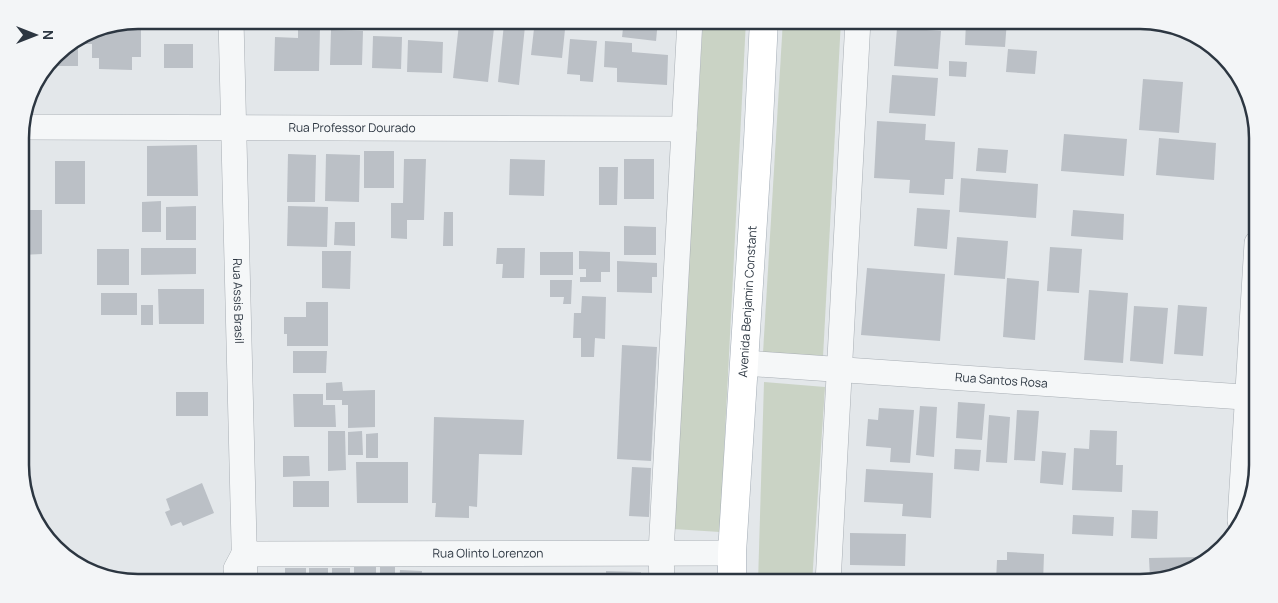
<svg xmlns="http://www.w3.org/2000/svg" width="1278" height="603" viewBox="0 0 1278 603" font-family="Manrope,sans-serif">
  <rect width="100%" height="100%" fill="#e3e7ea"/>
  <g fill="#cad3c5">
    <path d="M703 20H746L720 532 673 529Z"/>
    <path d="M783 20H841L823 357 763 353Z"/>
    <path d="M764 382 825 387 812 583H758Z"/>
  </g>
  <g fill="#bbc0c6">
    <rect x="157" y="20" width="35" height="4"/>
    <path d="M535 20H566L562 58 531 55Z"/>
    <path d="M624 20H658L656 41 622 37Z"/>
    <path d="M983 20H1007L1005 47 965 45 966 22 983 23Z"/>
    <path d="M459 24 494 28 488 82 453 78Z"/>
    <path d="M504 24 525 26 519 85 498 82Z"/>
    <path d="M111 25 141 26V57H132V70L99 69V58H92V44H82V35L93 29Z"/>
    <path d="M298 27H320L319 71H274L275 37 298 38Z"/>
    <path d="M897 28 941 31 938 69 894 66Z"/>
    <path d="M331 30 363 31 362 65H330Z"/>
    <path d="M373 36 402 37 401 69 372 68Z"/>
    <path d="M78 38V66H49V63L60 49Z"/>
    <path d="M570 39 597 41 593 82 580 81V75L567 74Z"/>
    <path d="M408 40 443 42 442 73 407 72Z"/>
    <path d="M605 41 632 43V52L668 55 667 85 617 82V68L604 67Z"/>
    <rect x="164" y="44" width="29" height="24"/>
    <path d="M1008 49 1037 51 1035 74 1006 72Z"/>
    <path d="M949 61 967 62 966 77 949 76Z"/>
    <path d="M892 75 938 78 935 116 889 113Z"/>
    <path d="M1143 79 1183 82 1179 133 1139 130Z"/>
    <path d="M877 121 926 124 925 140 955 142 953 179H945L944 195 909 193 910 180 874 178Z"/>
    <path d="M1064 134 1127 139 1124 176 1061 171Z"/>
    <path d="M1159 138 1216 143 1214 180 1156 175Z"/>
    <path d="M197 145 198 196H147V146Z"/>
    <path d="M978 148 1008 150 1006 173 976 171Z"/>
    <rect x="364" y="151" width="30" height="37"/>
    <path d="M288 154 316 155 315 202H287Z"/>
    <path d="M326 154 360 155 359 202 325 201Z"/>
    <path d="M404 159H426L424 220H407V239L391 238V203H403Z"/>
    <path d="M510 159 545 160 544 196 509 195Z"/>
    <rect x="624" y="159" width="30" height="40"/>
    <rect x="55" y="161" width="30" height="43"/>
    <path d="M599 167H618L617 205H599Z"/>
    <path d="M961 178 1038 184 1036 218 959 212Z"/>
    <path d="M161 201V232H142V202Z"/>
    <path d="M196 206V240H166V207Z"/>
    <path d="M288 206 328 207 327 247 287 246Z"/>
    <path d="M917 208 950 210 947 249 914 246Z"/>
    <path d="M20 210H42V254L21 255Z"/>
    <path d="M1073 210 1124 214 1123 240 1071 236Z"/>
    <path d="M444 212H453V246H443Z"/>
    <path d="M335 222H355V246L334 245Z"/>
    <path d="M624 226 656 227V255H624Z"/>
    <path d="M957 237 1008 241 1005 279 954 275Z"/>
    <path d="M1050 247 1082 249 1079 293 1047 291Z"/>
    <path d="M141 248H196V274L141 275Z"/>
    <path d="M497 248H525L524 278H502L503 264H496Z"/>
    <rect x="97" y="249" width="32" height="36"/>
    <path d="M322 251H351L350 289 322 288Z"/>
    <path d="M579 251 610 252V272H601V282H580V277H586V269H579Z"/>
    <rect x="540" y="252" width="33" height="23"/>
    <path d="M617 261 657 263V277H652V293L617 292Z"/>
    <path d="M867 268 945 274 940 341 861 335Z"/>
    <path d="M1007 278 1039 281 1035 340 1003 337Z"/>
    <path d="M550 280H572L571 304H563L564 297H550Z"/>
    <path d="M158 289H204V324H159Z"/>
    <path d="M1089 290 1128 293 1123 363 1084 360Z"/>
    <rect x="101" y="293" width="36" height="22"/>
    <path d="M582 296 606 297 605 339 595 338 594 357H581V338H573L574 313H581Z"/>
    <path d="M306 302H328V346H287V334H284V317H306Z"/>
    <rect x="141" y="305" width="12" height="20"/>
    <path d="M1178 305 1207 307 1203 356 1174 354Z"/>
    <path d="M1134 306 1168 308 1163 364 1130 361Z"/>
    <rect x="21" y="310" width="4" height="25"/>
    <path d="M622 345 657 347 651 461 617 459Z"/>
    <path d="M293 351H327L326 373H293Z"/>
    <path d="M342 382 343 391 375 390V427L348 428V405H342V400H326V383Z"/>
    <rect x="176" y="392" width="32" height="24"/>
    <path d="M293 394H323V405H335L336 427H294Z"/>
    <path d="M958 402 985 404 982 440 956 438Z"/>
    <path d="M920 406 937 407 934 457 916 455Z"/>
    <path d="M879 408 914 410 910 463 890 462 891 448 866 446 868 419 878 420Z"/>
    <path d="M1017 410 1039 411 1035 461 1014 460Z"/>
    <path d="M989 415 1010 417 1007 463 986 462Z"/>
    <path d="M434 417 524 420 522 455 479 454 477 507 469 506V518L435 517 436 503H432Z"/>
    <path d="M1090 430 1117 431 1116 465H1123L1122 492 1072 490 1074 448 1089 449Z"/>
    <path d="M328 431H345L346 470 328 471Z"/>
    <path d="M362 431 363 455H348V432Z"/>
    <path d="M378 433V458H366V434Z"/>
    <path d="M955 449 981 450 979 471 954 469Z"/>
    <path d="M1042 451 1066 453 1063 485 1040 483Z"/>
    <path d="M283 456H309L310 476 283 477Z"/>
    <path d="M356 462H408V503H357Z"/>
    <path d="M632 467 651 468 649 517 629 516Z"/>
    <path d="M866 469 933 473 931 518 902 516 903 504 864 502Z"/>
    <rect x="293" y="481" width="36" height="26"/>
    <path d="M202 483 214 513 183 526 181 522 171 526 165 512 170 510 166 499Z"/>
    <path d="M1132 510 1158 511 1157 539 1131 538Z"/>
    <path d="M1073 515 1114 517 1113 536 1072 534Z"/>
    <path d="M850 533 906 534 905 566 850 565Z"/>
    <path d="M1007 552 1044 554 1043 583 996 581 997 560H1007Z"/>
    <path d="M1199 557V565L1162 578H1150L1149 558Z"/>
    <rect x="354" y="567" width="22" height="16"/>
    <rect x="380" y="567" width="15" height="16"/>
    <rect x="285" y="568" width="21" height="15"/>
    <rect x="309" y="568" width="19" height="15"/>
    <rect x="332" y="568" width="18" height="15"/>
    <path d="M400 570 422 571 421 583H399Z"/>
    <path d="M606 571 641 572V583H606Z"/>
    <path d="M543 573 601 575V583H543Z"/>
    <path d="M427 574 467 575 466 583H427Z"/>
    <path d="M473 575 521 577V583H473Z"/>
    <path d="M883 576 905 577V583H882Z"/>
    <rect x="523" y="577" width="13" height="6"/>
  </g>
  <g fill="none" stroke-linecap="round" stroke-linejoin="round">
    <g stroke="#a8aeb4" stroke-width="26">
      <g id="minor">
        <path id="s1" d="M231 20 245 583"/>
        <path id="s2" d="M21 127 684 129"/>
        <path id="s3" d="M744 363 1258 398"/>
        <path d="M1240 521 1257 243"/>
        <path id="s4" d="M236 569 244 554 732 553"/>
        <path d="M662 583 661 553 690 20"/>
        <path d="M828 583 858 20"/>
      </g>
    </g>
    <g stroke="#a3acb5" stroke-width="29">
      <g id="major">
        <path id="s5" d="M732 583V553L758 141 764 20"/>
      </g>
    </g>
    <use href="#minor" stroke="#f5f7f8" stroke-width="25"/>
    <use href="#major" stroke="#fff" stroke-width="28"/>
  </g>
  <g text-anchor="middle" stroke-width="4.5" stroke-linejoin="round" paint-order="stroke">
    <g font-size="12" fill="#2c3641" stroke="#f3f5f7">
      <text dy="4" stroke="none"><textPath href="#s2" startOffset="331">Rua Professor Dourado</textPath></text>
      <text dy="4" stroke="none"><textPath href="#s1" startOffset="281">Rua Assis Brasil</textPath></text>
      <text dy="4" stroke="none"><textPath href="#s5" startOffset="282">Avenida Benjamin Constant</textPath></text>
      <text dy="4" stroke="none"><textPath href="#s3" startOffset="258">Rua Santos Rosa</textPath></text>
      <text dy="4" stroke="none"><textPath href="#s4" startOffset="261">Rua Olinto Lorenzon</textPath></text>
    </g>
  </g>
  <path d="M0 0H1278V603H0ZM138 29H1140A109 109 0 0 1 1249 138V465A109 109 0 0 1 1140 574H138A109 109 0 0 1 29 465V138A109 109 0 0 1 138 29Z" fill="#f3f5f7" fill-rule="evenodd"/>
  <path fill="none" stroke="#2c3641" stroke-width="2.5" d="M138 29H1140A109 109 0 0 1 1249 138V465A109 109 0 0 1 1140 574H138A109 109 0 0 1 29 465V138A109 109 0 0 1 138 29Z"/>
  <g transform="translate(35 35) rotate(90)" stroke="#f3f5f7" stroke-width="4" paint-order="stroke">
  <path d="M0-4L9 19L0 12L-9 19Z" fill="#2c3641"/>
  <text y="-8" font-size="14" font-weight="bold" text-anchor="middle" fill="#2c3641">N</text>
  </g>
</svg>
